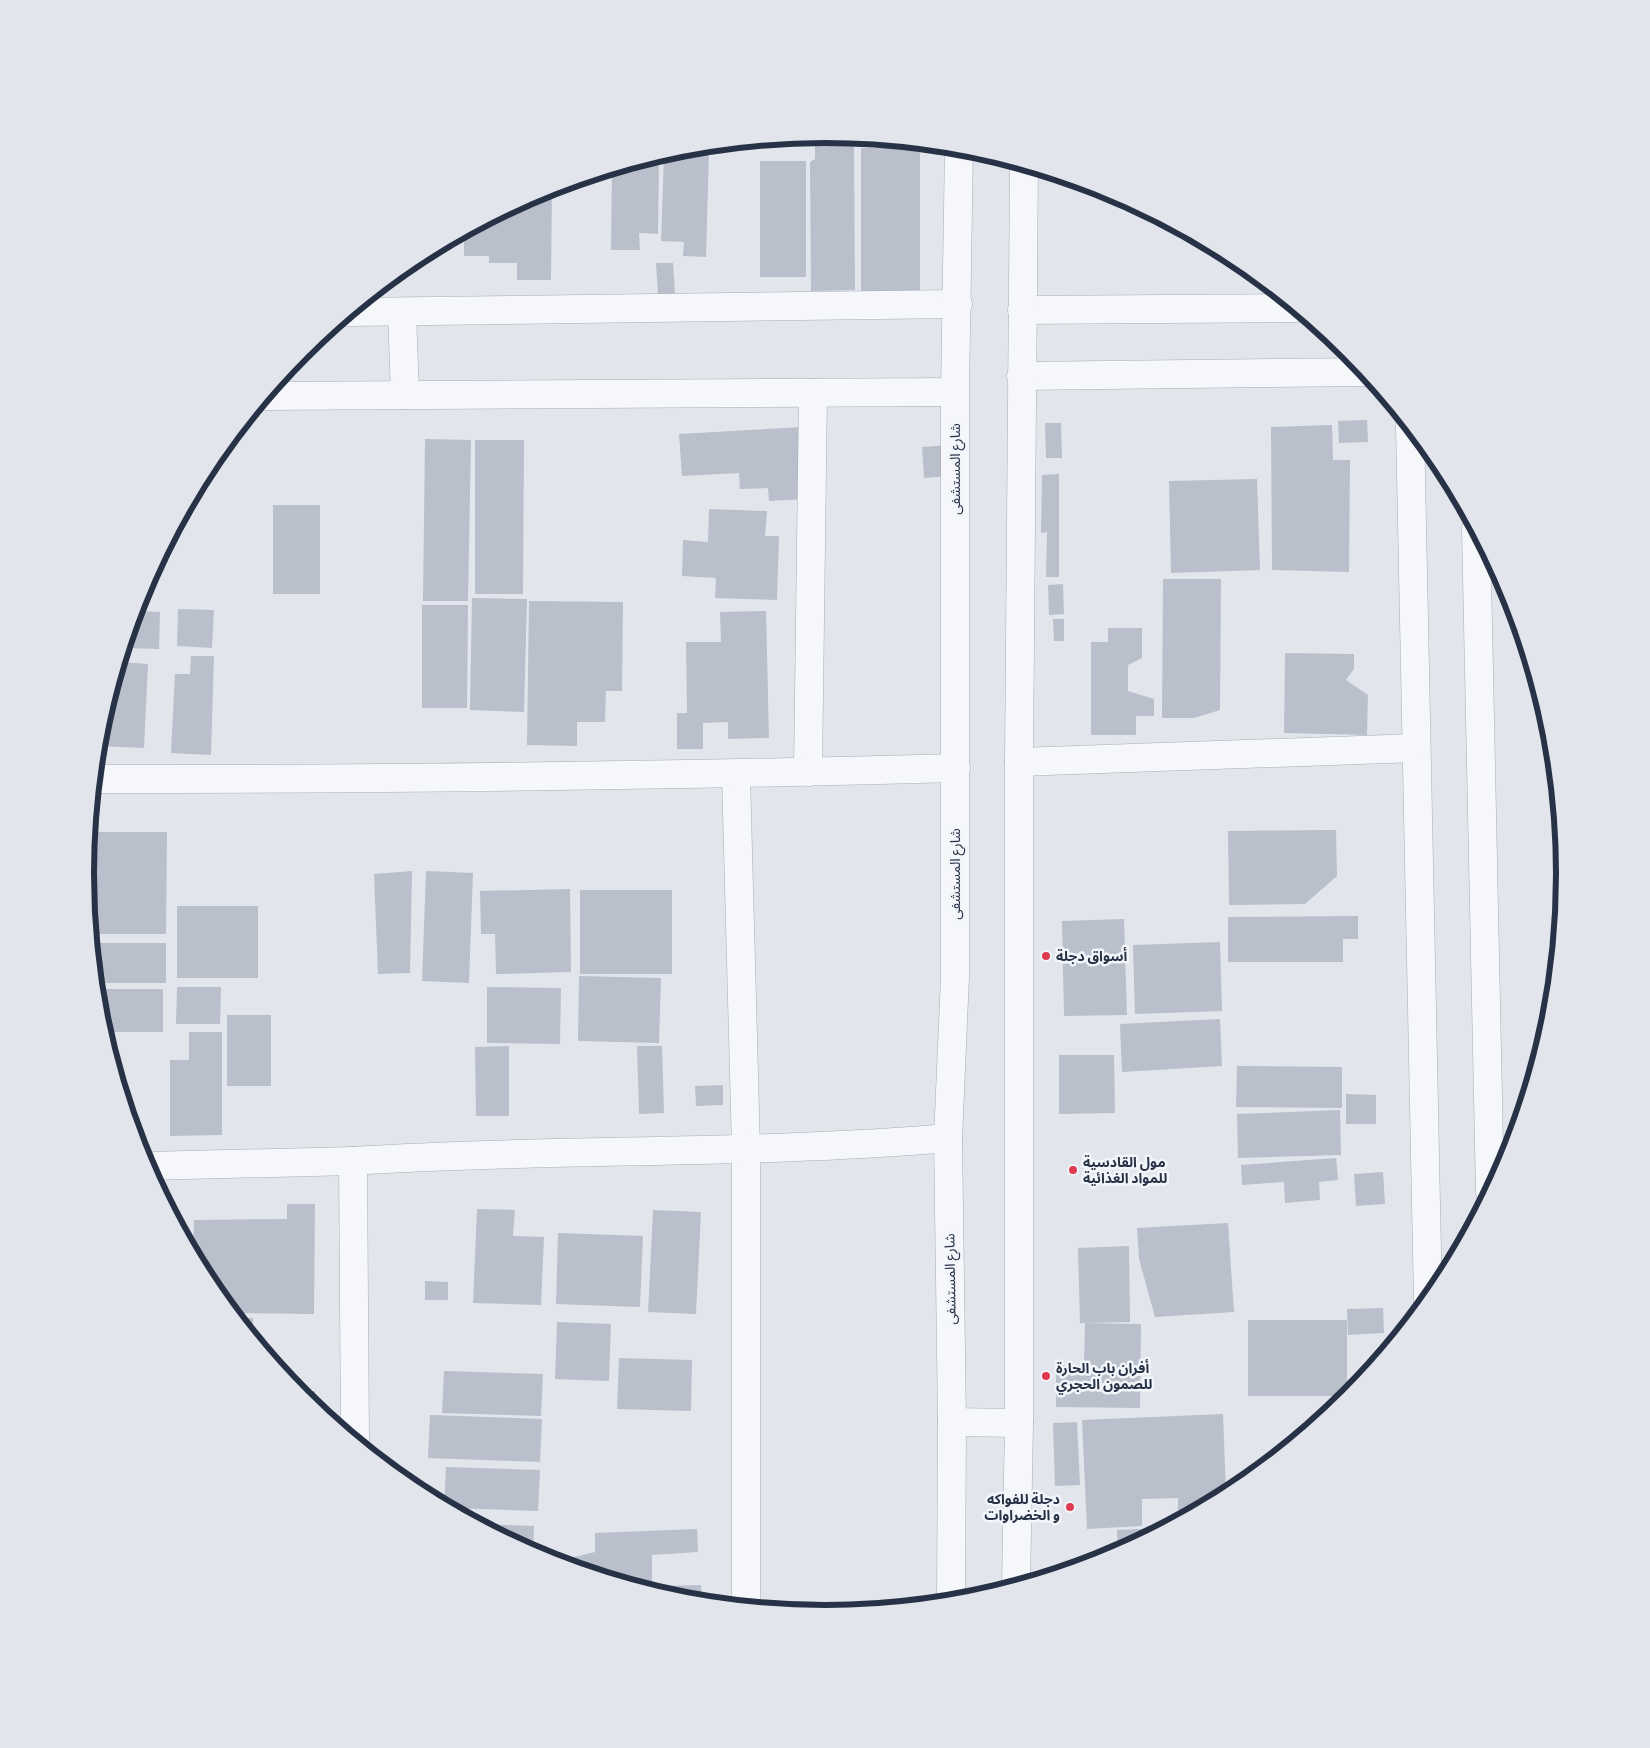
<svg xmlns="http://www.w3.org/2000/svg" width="1650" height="1748" viewBox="0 0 1650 1748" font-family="'Source Sans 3','Noto Sans Arabic',sans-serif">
  <rect width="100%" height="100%" fill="#e2e6ec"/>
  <g fill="#b9bfcb">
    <path d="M825 134 857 137V138L812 139V135Z"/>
    <path d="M869 138 899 141V142L869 143Z"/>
    <path d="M854 145 855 290 811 291 810 162 815 159V146Z"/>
    <rect x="861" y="148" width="59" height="153"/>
    <path d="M683 150H709L706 257 683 256 684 242 661 241 664 155 683 156Z"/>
    <path d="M659 155 658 234 639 233 640 250H611L612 169Z"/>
    <rect x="760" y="161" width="46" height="116"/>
    <path d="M552 187 551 280H517V263H489V256H464V232L542 190Z"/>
    <path d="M656 263H673L675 294H658Z"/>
    <path d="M1367 420 1368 442 1339 443 1338 421Z"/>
    <path d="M1045 423H1061L1062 458H1046Z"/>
    <path d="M1332 425 1333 460H1350L1349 572 1272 570 1271 427Z"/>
    <path d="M802 427 807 499 769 501 768 488 740 489 739 473 682 476 679 434Z"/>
    <path d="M425 439 471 440 468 601H423Z"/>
    <path d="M475 440H524L523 594H475Z"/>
    <path d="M951 445 953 476 924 478 922 447Z"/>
    <path d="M1059 474V577H1046L1047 532 1041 533 1042 475Z"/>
    <path d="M1257 479 1260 570 1171 573 1169 481Z"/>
    <rect x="273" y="505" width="47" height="89"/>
    <path d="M709 509 767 511 765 536H779L777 600 715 598 716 578 682 576 683 540 708 542Z"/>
    <path d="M1163 579H1221L1220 710 1194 718H1162Z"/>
    <path d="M1063 584 1064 614 1049 615 1048 585Z"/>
    <path d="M472 598 527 599 524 712 470 710Z"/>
    <path d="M529 601 623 602 622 691H606L605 722H577V746L527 745Z"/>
    <path d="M422 605H468L467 708H422Z"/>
    <path d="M178 609 214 610 212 648 177 646Z"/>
    <path d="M135 611 160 612 159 649 124 648Z"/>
    <path d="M766 611 769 738 728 739V722L703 723V749H677V713H687L686 642H721L720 612Z"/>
    <path d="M1053 619H1064V641H1054Z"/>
    <path d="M1108 628H1142V658L1128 665V691L1154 699V716H1136V735H1091V642H1108Z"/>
    <path d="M1285 653 1354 654V669L1346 680 1368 695 1367 735 1284 733Z"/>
    <path d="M191 656H214L211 755 171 753 175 674H190Z"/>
    <path d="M120 662 148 664 144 748 98 746 99 729Z"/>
    <path d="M1336 830 1337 876 1305 904 1229 905 1228 831Z"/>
    <path d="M89 832H167L166 934H91L85 874Z"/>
    <path d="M412 871 410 973 378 974 374 874Z"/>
    <path d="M426 871 473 873 469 983 422 981Z"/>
    <path d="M570 889 571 972 496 974 495 934H481L480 891Z"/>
    <rect x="580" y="890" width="92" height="84"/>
    <rect x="177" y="906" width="81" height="72"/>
    <path d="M1358 916V939H1343V962H1228V917Z"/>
    <path d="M1124 919 1127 1015 1064 1016 1062 921Z"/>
    <path d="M1220 942 1222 1011 1135 1014 1133 945Z"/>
    <path d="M92 943H166V983H96Z"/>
    <path d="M579 976 661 978 659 1043 578 1041Z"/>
    <path d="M177 987H221L220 1024H176Z"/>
    <path d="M487 987 561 988 560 1044 487 1043Z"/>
    <path d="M96 989H163V1032H103L99 1018Z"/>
    <rect x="227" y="1015" width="44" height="71"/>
    <path d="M1220 1019 1222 1066 1122 1072 1120 1024Z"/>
    <path d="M189 1032H222V1135L170 1136V1060H189Z"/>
    <path d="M509 1046V1116H476L475 1047Z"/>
    <path d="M637 1046H662L664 1113 639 1114Z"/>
    <path d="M1059 1055H1114L1115 1113 1059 1114Z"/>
    <path d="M1237 1066 1342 1067V1108L1236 1107Z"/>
    <path d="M723 1085V1105L696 1106 695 1086Z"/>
    <path d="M1346 1094 1376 1095V1124H1346Z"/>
    <path d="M1340 1110 1341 1155 1238 1158 1237 1114Z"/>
    <path d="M1336 1158 1338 1180 1319 1182 1320 1200 1285 1203 1284 1182 1242 1185 1241 1165Z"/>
    <path d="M1383 1172 1385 1204 1356 1206 1354 1174Z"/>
    <path d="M287 1204H315L314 1314 233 1313 210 1285 193 1255 194 1220 287 1219Z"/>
    <path d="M477 1209 515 1210 513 1236 544 1237 541 1305 473 1303Z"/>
    <path d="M653 1210 701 1212 696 1314 648 1312Z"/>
    <path d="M1228 1223 1234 1312 1155 1317 1139 1259 1137 1228Z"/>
    <path d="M558 1233 643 1236 640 1307 556 1304Z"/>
    <path d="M1129 1246 1130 1322 1080 1323 1078 1248Z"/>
    <path d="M425 1281 448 1282V1300H425Z"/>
    <path d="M1383 1308 1384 1333 1348 1335 1347 1309Z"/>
    <path d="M237 1318H253V1338Z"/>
    <rect x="1248" y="1320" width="99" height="76"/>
    <path d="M557 1322 611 1324 609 1381 555 1379Z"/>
    <path d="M1085 1323 1141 1324 1140 1408 1056 1407V1365H1084Z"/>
    <path d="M619 1358 692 1360 691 1411 617 1409Z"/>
    <path d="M444 1371 543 1374 541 1416 442 1413Z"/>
    <path d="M297 1391H315L316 1409 302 1397Z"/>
    <path d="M1223 1414 1226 1495 1187 1515 1178 1516V1498L1142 1499V1526L1087 1529 1082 1420Z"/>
    <path d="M430 1415 542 1419 540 1462 428 1458Z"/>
    <path d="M1077 1422 1080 1485 1055 1486 1053 1423Z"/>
    <path d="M446 1467 540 1470 538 1511 449 1508 444 1506Z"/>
    <path d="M419 1492H435V1500Z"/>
    <path d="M478 1524 534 1526 533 1553Z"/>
    <path d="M1163 1528 1118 1553 1117 1530Z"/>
    <path d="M697 1529 698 1552 652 1555V1591L570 1566V1558L595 1552V1533Z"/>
    <path d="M701 1585 702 1602 680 1600 658 1593 660 1586Z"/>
  </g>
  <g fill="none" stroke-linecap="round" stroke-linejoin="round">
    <g stroke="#a6acb7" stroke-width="29">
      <g id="minor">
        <path d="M1022 310 1296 308"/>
        <path d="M349 312 958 304"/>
        <path d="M402 312 405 395"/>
        <path d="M1021 376 1366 372"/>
        <path d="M265 396 955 392"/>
        <path d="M1410 426 1428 1301"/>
        <path d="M1476 529 1490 1192"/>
        <path d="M1019 762 1416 748"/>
        <path d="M808 772 813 393"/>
        <path d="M736 775 746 1149V1606"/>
        <path d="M94 779C382 779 669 776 956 768"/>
        <path d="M146 1166 353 1161"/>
        <path d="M952 1422 1019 1423"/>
        <path d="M355 1441 353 1161C551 1148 750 1155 948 1138"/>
        <path d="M1016 1586 1019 1423V762L1024 165"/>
        <path d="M951 1602 952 1422 948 1138 955 977V392L959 147"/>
      </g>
    </g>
    <use href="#minor" stroke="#f6f7fa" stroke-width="28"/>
  </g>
  <g fill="#de3a50" stroke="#f2f5f9" stroke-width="2">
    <circle cx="1046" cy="956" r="5"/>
    <circle cx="1073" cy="1170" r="5"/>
    <circle cx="1046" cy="1376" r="5"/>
    <circle cx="1070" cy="1507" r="5"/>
  </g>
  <g text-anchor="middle" stroke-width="5" stroke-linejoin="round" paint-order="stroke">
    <g font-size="14" fill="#283247" stroke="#f2f5f9">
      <text transform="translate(955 469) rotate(-90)" y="5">شارع المستشفى</text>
      <text transform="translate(955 874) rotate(-90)" y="5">شارع المستشفى</text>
      <text transform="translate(950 1279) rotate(-91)" y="5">شارع المستشفى</text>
    </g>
    <g font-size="14" font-weight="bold" fill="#283247" stroke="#f2f5f9" text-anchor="start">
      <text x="1056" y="961">أسواق دجلة</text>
      <text x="1083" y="1167">مول القادسية<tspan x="1083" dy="16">للمواد الغذائية</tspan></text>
      <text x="1056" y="1373">أفران باب الحارة<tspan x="1056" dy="16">للصمون الحجري</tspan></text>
      <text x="1060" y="1504" text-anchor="end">دجلة للفواكه<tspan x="1060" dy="16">و الخضراوات</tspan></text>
    </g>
  </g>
  <path d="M0 0H1650V1748H0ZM94 874a731 731 0 1 1 1462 0a731 731 0 1 1-1462 0Z" fill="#e2e5eb" fill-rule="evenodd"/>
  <path fill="none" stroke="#283247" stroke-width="6" d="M94 874a731 731 0 1 1 1462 0a731 731 0 1 1-1462 0Z"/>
</svg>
